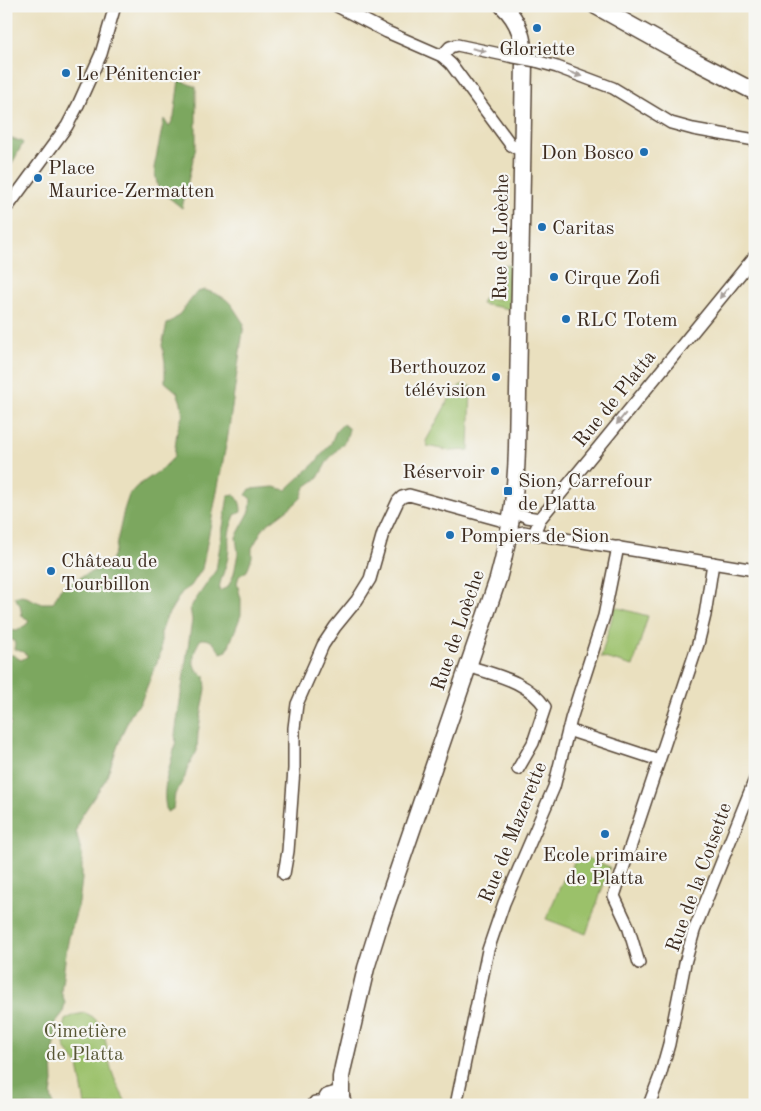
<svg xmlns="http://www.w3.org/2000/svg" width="761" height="1111" viewBox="0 0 761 1111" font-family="'Old Standard TT',serif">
  <rect width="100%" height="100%" fill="#f6f6f2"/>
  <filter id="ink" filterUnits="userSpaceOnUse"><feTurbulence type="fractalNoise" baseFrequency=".02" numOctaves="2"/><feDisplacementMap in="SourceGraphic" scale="10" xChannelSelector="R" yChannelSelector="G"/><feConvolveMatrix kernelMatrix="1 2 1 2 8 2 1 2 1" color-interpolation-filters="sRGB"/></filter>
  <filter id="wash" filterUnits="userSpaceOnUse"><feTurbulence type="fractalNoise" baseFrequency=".0096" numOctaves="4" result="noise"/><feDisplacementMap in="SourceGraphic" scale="20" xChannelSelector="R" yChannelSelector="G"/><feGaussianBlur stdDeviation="1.12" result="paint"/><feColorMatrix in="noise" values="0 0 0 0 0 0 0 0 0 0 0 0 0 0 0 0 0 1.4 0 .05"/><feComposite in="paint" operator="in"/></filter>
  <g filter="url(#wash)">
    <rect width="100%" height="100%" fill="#eae0bf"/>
    <g fill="#9bc16b" stroke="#6b7644">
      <path d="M498 265H510V309L481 304 483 299H501L502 282H497L494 275 498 274Z"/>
      <path d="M461 385 471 386 469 450 450 451 427 446 426 441 453 392Z"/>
      <path d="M615 607 648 616 633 666 601 657Z"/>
      <path d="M577 854 610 867 586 934 546 919 567 871 570 872Z"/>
      <path d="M85 1013C108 1021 105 1048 111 1068 114 1081 122 1093 127 1105H85L78 1065 65 1048 62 1033 65 1020 74 1015Z"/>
    </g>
    <g fill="#7ca75f" stroke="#5c683e">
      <path d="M179 80 196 87V146L182 208 158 189 154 168 164 119 169 127 174 117Z"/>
      <path d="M8 138 21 141 23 143 6 175V163L9 157 6 153V139Z"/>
      <path d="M205 290C232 299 229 302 244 324L228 435 202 569 191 586 182 592 166 618 161 632V652L140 704 132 712 122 734 106 779 79 820 76 831 82 855V879L79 903 69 937 66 953 61 991 65 1002 63 1013 55 1023 56 1039 52 1058 53 1082 51 1095 53 1105H6V734L11 723 6 718V655H13L21 660 28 656 23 652 14 649 15 644 13 640 6 641V626L9 630 17 631 27 624 29 620 22 616 20 605 14 597 22 595 40 603H53L60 589 88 573 102 568 111 560 115 551 124 510 129 495 136 487 162 469 174 457 177 431 183 414 181 403 177 392 165 382V362L162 345 167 324 177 317 197 292Z"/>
      <path d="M343 424 349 429 346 440 328 460 318 478 305 487 301 498 296 503 264 527 252 548V557L247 571 239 576 237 583 241 599V615L227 651 221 653C215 646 213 638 201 639 193 650 188 670 205 676L206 689 198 733 197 751 187 769 185 777 175 794 173 809 167 812C162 795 166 778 171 761 173 752 177 744 175 735L192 620 190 608 216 570 228 496 235 495C240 501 241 505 241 512L235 515C233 521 230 527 229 534 228 541 230 549 228 557 226 568 219 582 219 591L228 587 234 574 238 553 236 537 250 511 251 499 246 495 250 489 274 487 286 490 315 463 331 443 336 431Z"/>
    </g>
  </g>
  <g filter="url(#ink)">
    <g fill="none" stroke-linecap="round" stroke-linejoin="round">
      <g stroke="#554536" stroke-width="14">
        <g id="street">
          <path d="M337 6 387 32 442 56 451 64 511 145 516 148 522 149"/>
          <path d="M442 56 450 47 457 45 509 56"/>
          <path d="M536 61 557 67 613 88 671 123 693 129 755 140"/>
          <path d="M9 205 67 126 78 105 101 54 115 6"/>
          <path d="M513 511 527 517 540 519"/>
          <path d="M534 534 540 519 755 256"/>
          <path d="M509 535 524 532 534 534 755 570"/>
          <path d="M468 666C495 675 528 681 545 707L533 743 518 769"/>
          <path d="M568 730 659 760"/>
          <path d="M284 874 288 851 294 769V728L297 704 323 645 335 627 357 600 370 579 383 533 398 501 402 497 409 495 511 523"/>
          <path d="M639 963 628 926 614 896 698 644 705 615 713 563"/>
          <path d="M313 1105 315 1102H324"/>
          <path d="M456 1105 488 950 504 903 554 787 571 719 604 616 618 547"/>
          <path d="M649 1105 660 1076 669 1044 685 963 694 931 755 779"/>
        </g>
      </g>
      <g stroke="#554536" stroke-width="19">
        <g id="secondary">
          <path d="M596 6 697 62 755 92"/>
          <path d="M341 1098V1077L343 1067 366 968 380 923 498 579C510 536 516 493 517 448L524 62C524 40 520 22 503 6"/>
          <path d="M324 1105 328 1097 335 1095 341 1098 344 1105"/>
        </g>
      </g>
      <use href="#street" stroke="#fff" stroke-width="11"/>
      <use href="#secondary" stroke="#fff" stroke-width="16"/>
      <g stroke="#554536" stroke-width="14" stroke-linecap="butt">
        <path id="street-bridge" d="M509 56 536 61"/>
      </g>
      <use href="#street-bridge" stroke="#fff" stroke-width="11"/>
    </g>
    <defs><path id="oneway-solid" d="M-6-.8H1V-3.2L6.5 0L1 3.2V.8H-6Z" transform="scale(1.25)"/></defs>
    <g fill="#a79f9a">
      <use href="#oneway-solid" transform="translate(479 50) rotate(13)"/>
      <use href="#oneway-solid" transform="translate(575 74) rotate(20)"/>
      <use href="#oneway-solid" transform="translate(724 293) rotate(129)"/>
      <use href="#oneway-solid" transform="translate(621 419) rotate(129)"/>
    </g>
  </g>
  <g fill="#1f6fb2" stroke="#f6f6f2" stroke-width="2">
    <circle cx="537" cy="28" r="5"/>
    <circle cx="66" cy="73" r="5"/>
    <circle cx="644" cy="152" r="5"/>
    <circle cx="38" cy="178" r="5"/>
    <circle cx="542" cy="227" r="5"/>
    <circle cx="554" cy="277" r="5"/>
    <circle cx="566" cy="319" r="5"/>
    <circle cx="496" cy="377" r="5"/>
    <circle cx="495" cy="471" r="5"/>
    <rect x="503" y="486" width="10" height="10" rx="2.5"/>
    <circle cx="450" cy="535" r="5"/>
    <circle cx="51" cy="571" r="5"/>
    <circle cx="605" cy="834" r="5"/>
  </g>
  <g text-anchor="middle" stroke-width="4.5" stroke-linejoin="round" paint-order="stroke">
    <g font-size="20" fill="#3b2a1e" stroke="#f6f6f2" text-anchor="start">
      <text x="537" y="55" text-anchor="middle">Gloriette</text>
      <text x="76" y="80">Le Pénitencier</text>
      <text x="634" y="159" text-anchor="end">Don Bosco</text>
      <text x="48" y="174">Place<tspan x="48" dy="23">Maurice-Zermatten</tspan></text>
      <text x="552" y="234">Caritas</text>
      <text x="564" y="284">Cirque Zofi</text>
      <text x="576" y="326">RLC Totem</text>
      <text x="486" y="373" text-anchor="end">Berthouzoz<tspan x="486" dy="23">télévision</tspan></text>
      <text x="485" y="478" text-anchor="end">Réservoir</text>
      <text x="518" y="487">Sion, Carrefour<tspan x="518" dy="23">de Platta</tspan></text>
      <text x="460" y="542">Pompiers de Sion</text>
      <text x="61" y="567">Château de<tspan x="61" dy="23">Tourbillon</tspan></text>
      <text x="605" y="861" text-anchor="middle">Ecole primaire<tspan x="605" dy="23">de Platta</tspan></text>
    </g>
    <g font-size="20" fill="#3b2a1e" stroke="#f6f6f2">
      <text transform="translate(500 237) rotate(-89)" y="7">Rue de Loèche</text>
      <text transform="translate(614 398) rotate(-51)" y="7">Rue de Platta</text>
      <text transform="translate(457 630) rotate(-71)" y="7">Rue de Loèche</text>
      <text transform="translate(512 832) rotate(-68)" y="7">Rue de Mazerette</text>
      <text transform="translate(698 877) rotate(-70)" y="7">Rue de la Cotsette</text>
    </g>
    <g font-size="20" fill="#585735" stroke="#f6f6f2">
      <text x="85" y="1037">Cimetière<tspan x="85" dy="23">de Platta</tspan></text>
    </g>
  </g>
  <rect width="761" height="1111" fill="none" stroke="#f6f6f2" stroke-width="25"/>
</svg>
